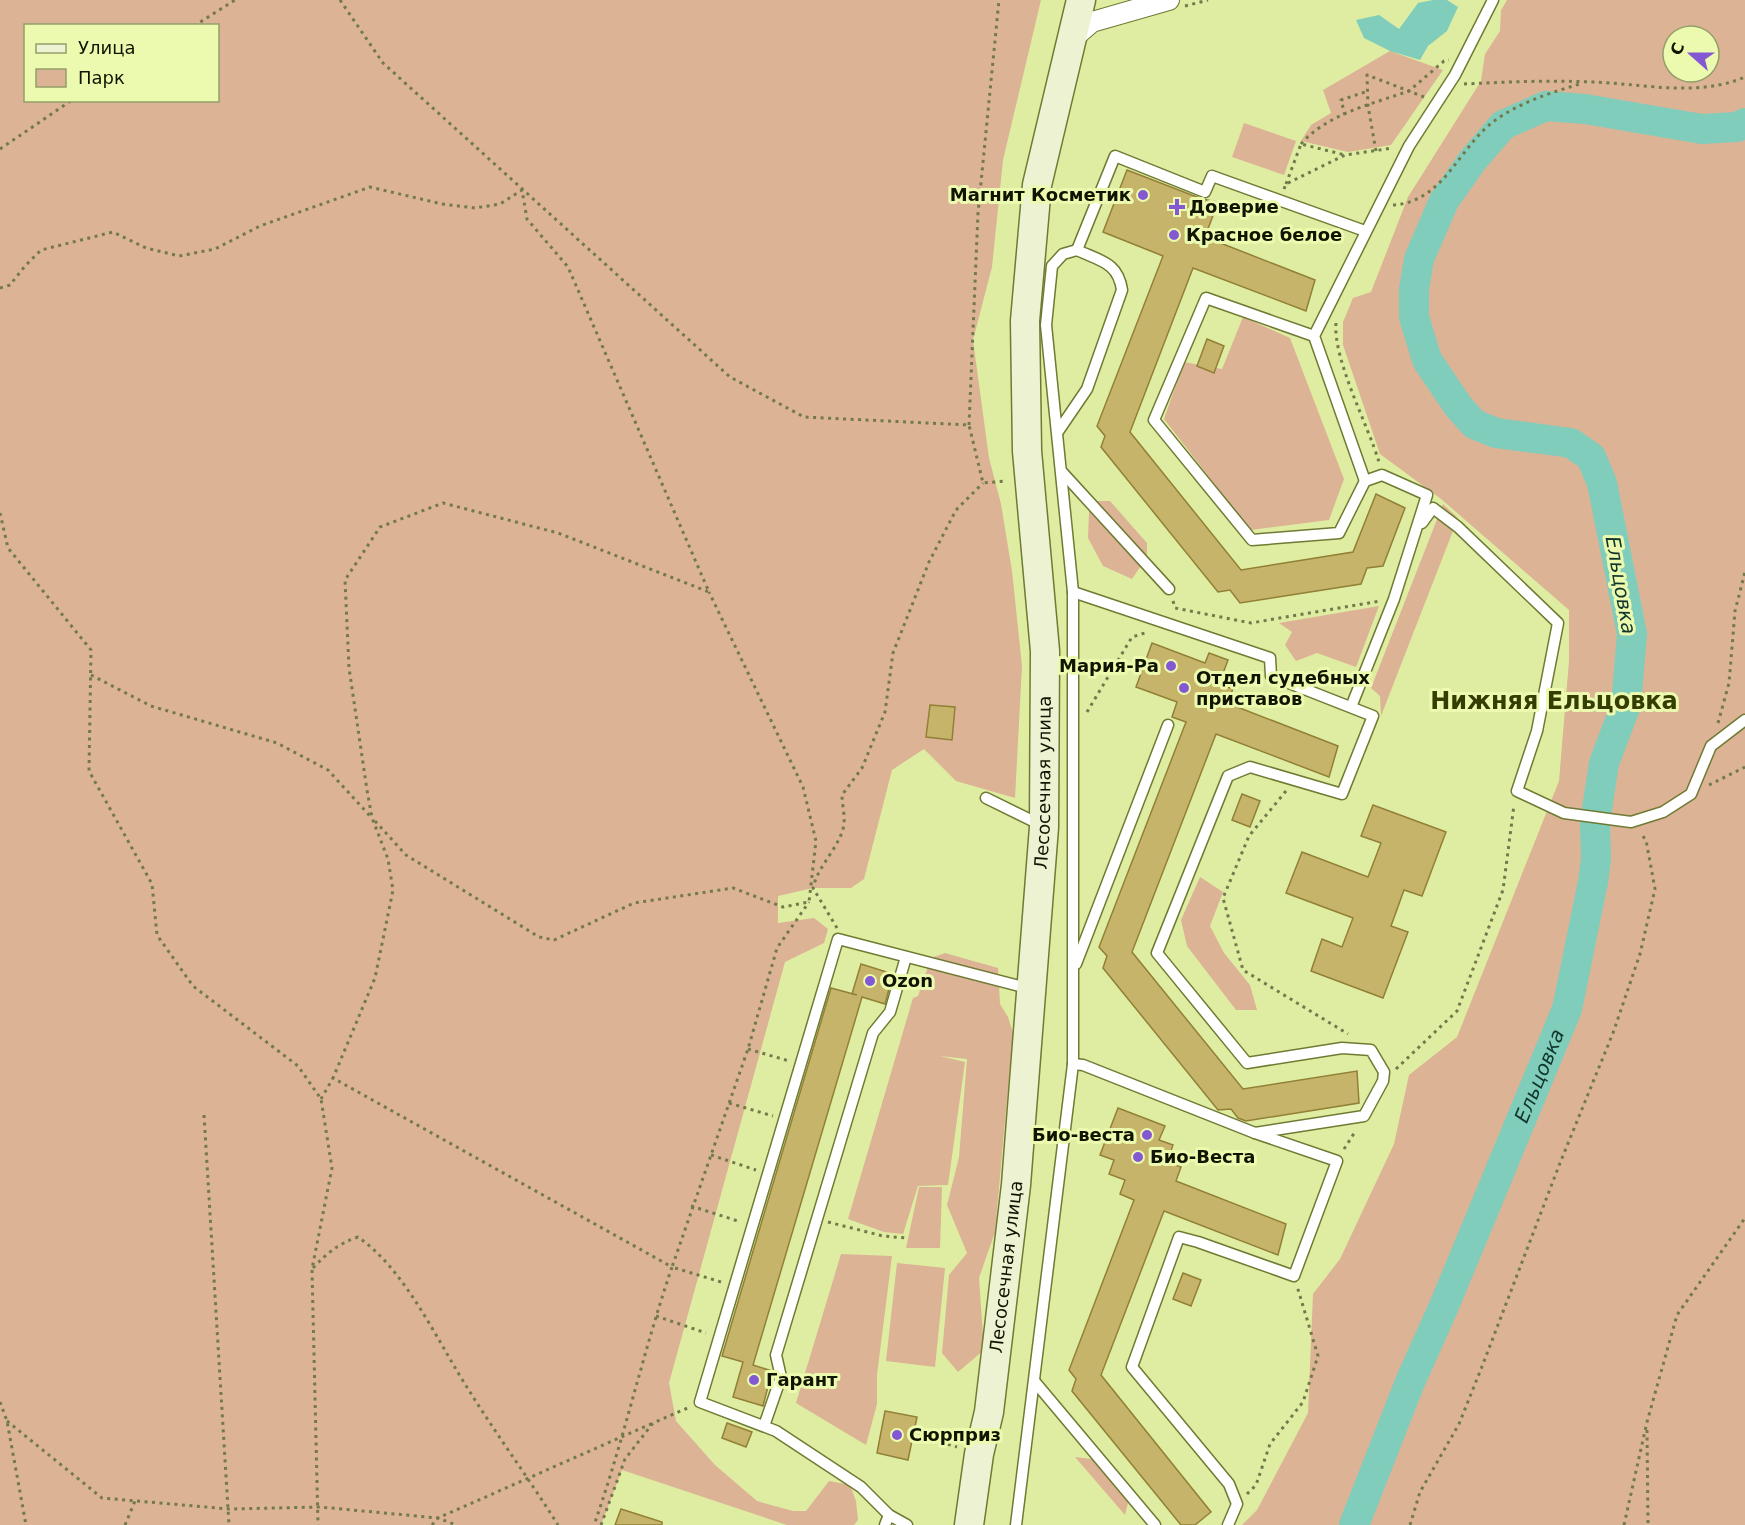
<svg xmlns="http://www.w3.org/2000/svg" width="1745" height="1525" viewBox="0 0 1745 1525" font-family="'DejaVu Sans',sans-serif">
  <rect width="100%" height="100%" fill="#dfeda2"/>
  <g fill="#dcb395" fill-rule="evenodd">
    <path d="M0 0H1041L1003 160 992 267 973 340 989 458 1001 504 1012 571 1022 666 1015 798 956 781 924 749 892 770 864 879 851 888H813L778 896V923L814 918 828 929 824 943 785 962 669 1383 676 1421 715 1465 757 1501 793 1511H806L829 1481 850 1485 856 1501 858 1520 854 1525H787L622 1470 601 1525H0ZM26 26H218V100H26Z"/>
    <path d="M1507 0H1745V1525H1242L1257 1510 1308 1413 1313 1294 1340 1259 1394 1144 1409 1075 1457 1037 1559 781 1569 661V610L1441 499 1380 454 1343 345V322L1353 298 1371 292 1408 197 1481 81 1485 54 1500 31 1501 10ZM1673 36H1709V72H1673Z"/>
    <path d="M1390 51 1443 70 1391 145 1348 152 1301 141 1311 125 1331 113 1323 90Z"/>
    <path d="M1244 123 1296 141 1284 175 1232 157Z"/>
    <path d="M1243 317 1290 338 1344 479 1329 520 1250 530 1164 419 1184 362 1222 369Z"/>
    <path d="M1097 501H1110L1147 543V557L1132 579 1103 566 1088 538 1089 512Z"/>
    <path d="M1443 504 1458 518 1381 716 1380 696 1371 688Z"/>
    <path d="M1379 606 1356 667 1317 653 1296 661 1285 645 1292 632 1279 623Z"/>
    <path d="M1200 877 1223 892 1210 926 1224 953 1250 985 1257 1010H1236L1187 946 1181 920Z"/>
    <path d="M945 953 998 968 1000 1004 1008 1017 1013 1033 995 1232 979 1278 984 1350 958 1372 942 1353 949 1275 967 1253 947 1205 959 1157 967 1059 940 1056 965 1062 948 1185 918 1186 903 1234 884 1232 848 1219 913 998 918 996 931 958Z"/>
    <path d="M919 1187H942L940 1248H906Z"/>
    <path d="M841 1254 892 1256 877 1375V1404L866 1445 796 1403Z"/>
    <path d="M897 1263 945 1268 935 1367 886 1361Z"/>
    <path d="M1075 1457 1099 1460 1130 1495 1125 1515Z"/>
  </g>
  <path fill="#81cdbb" d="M1433 0H1447L1458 7 1447 31 1428 46 1420 60 1390 51 1364 38 1356 20 1379 15 1399 29 1418 3Z"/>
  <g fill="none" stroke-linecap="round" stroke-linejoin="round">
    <path stroke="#81cdbb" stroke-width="30" id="s1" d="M1354 1525 1410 1382 1444 1306 1567 1009 1593 882 1596 859 1595 822 1604 763 1626 705 1632 634 1602 483 1591 457 1571 443 1496 433 1474 424 1458 406 1427 360 1414 317V289L1419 259 1444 201 1472 161 1503 125 1546 106 1585 109 1702 129 1737 127 1745 123"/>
  </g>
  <g fill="#c5b46a" stroke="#918036" stroke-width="1.5">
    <path d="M1127 170 1202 199 1218 202 1205 237 1315 280 1306 311 1193 268 1130 432 1241 570 1353 552 1376 494 1405 508 1383 566 1367 568 1361 584 1240 603 1230 590 1218 592 1101 447 1105 436 1097 426 1163 256 1103 232Z"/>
    <path d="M1207 339 1224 346 1214 373 1197 366Z"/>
    <path d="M1152 643 1205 663 1209 653 1228 660 1219 684 1233 689 1227 703 1338 746 1329 777 1216 734 1132 952 1243 1089 1357 1071 1359 1103 1246 1121 1238 1118 1231 1109 1218 1110 1103 968 1107 956 1099 947 1186 722 1172 717 1177 702 1136 687Z"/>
    <path d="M930 705 955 707 952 740 926 737Z"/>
    <path d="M1242 794 1260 801 1250 827 1232 820Z"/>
    <path d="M1373 805 1446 832 1422 896 1404 890 1391 926 1408 932 1383 998 1311 971 1322 939 1342 947 1353 918 1286 893 1302 852 1368 877 1381 843 1361 836Z"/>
    <path d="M861 964 893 974 885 1004 862 997 753 1365 772 1371 763 1406 733 1397 743 1362 722 1356 831 988 857 995 852 994Z"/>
    <path d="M1118 1108 1165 1126 1159 1140 1173 1145 1167 1162 1181 1167 1176 1181 1286 1224 1278 1255 1164 1211 1101 1375 1211 1512 1195 1525H1181L1072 1391 1076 1379 1069 1370 1134 1200 1120 1194 1125 1180 1109 1174 1114 1160 1100 1155Z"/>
    <path d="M1183 1273 1201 1280 1191 1306 1173 1299Z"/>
    <path d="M885 1411 917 1417 908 1460 877 1453Z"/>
    <path d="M727 1423 752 1432 746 1447 722 1438Z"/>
    <path d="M621 1509 662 1522V1525H615Z"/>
  </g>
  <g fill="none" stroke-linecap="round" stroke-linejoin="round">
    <g stroke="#6f7a32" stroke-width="13">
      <g id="lane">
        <path d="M1077 250 1115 156 1205 192 1212 176 1365 231"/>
        <path d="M1314 336 1206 298 1154 420 1252 540 1339 533 1365 481"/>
        <path d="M1062 472 1169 589"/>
        <path d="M1422 523 1433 508 1458 527 1558 623 1537 731 1517 791 1564 813 1631 822 1663 812 1691 794 1711 746 1745 720"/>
        <path d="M1073 592 1270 658 1271 676 1373 716 1342 794 1250 767 1228 776 1157 953 1247 1063 1342 1048 1371 1050 1384 1072 1383 1081 1364 1116 1255 1133"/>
        <path d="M1351 707 1394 599 1427 495 1382 475 1365 481 1314 336 1409 146 1455 75 1493 0"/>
        <path d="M986 798 1041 825"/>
        <path d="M1076 964 1168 725"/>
        <path d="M1073 1064 1083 1065 1255 1133 1337 1161 1294 1276 1198 1242 1179 1237 1132 1367 1229 1484 1237 1504 1228 1525"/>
        <path d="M1035 1382 1155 1525"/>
        <path d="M764 1426 781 1377 776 1355 873 1033 890 1012 906 957"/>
        <path d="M889 1515 861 1487 776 1431 700 1402 838 939 1031 989"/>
        <path d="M885 1525 889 1515 907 1525"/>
        <path d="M1016 1525 1073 1064V592L1046 325 1052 266 1063 254 1077 250C1100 261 1118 262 1122 290L1087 389 1057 433"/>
      </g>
    </g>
    <g stroke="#6f7a32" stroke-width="22">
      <path id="street" d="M1071 40 1092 22 1169 0"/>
    </g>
    <g stroke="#6f7a32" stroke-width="31">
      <g id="secondary">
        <path id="s2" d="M969 1525 979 1454 989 1412 1016 1185 1044 827 1045 651 1027 451 1025 321 1037 185 1081 0"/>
      </g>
    </g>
    <g stroke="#727a4c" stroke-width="3" stroke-dasharray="3 4.5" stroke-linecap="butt">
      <path d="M340 0 383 63 730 377 804 417 969 425 983 483 1007 481"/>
      <path d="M1185 6 1208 0"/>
      <path d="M194 26 235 0"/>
      <path d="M1464 84C1506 82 1548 80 1590 82 1641 83 1696 98 1745 77"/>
      <path d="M1345 115 1341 100 1368 91"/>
      <path d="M1301 144C1327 114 1372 104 1409 91L1424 97"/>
      <path d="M0 149 72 100"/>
      <path d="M1376 151 1368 106 1367 75 1409 91 1444 61 1449 60"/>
      <path d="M1286 184 1301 144 1345 155"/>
      <path d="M1284 189 1286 184 1345 155 1393 148"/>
      <path d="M1393 205C1445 202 1459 145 1497 119 1523 101 1553 92 1583 83"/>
      <path d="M0 288 10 285 25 266 41 250 113 232 146 248 179 256 215 249 260 226 370 187 442 204 475 208 500 204 522 190 527 219 568 267 709 592 558 533 443 503 380 527 345 580 349 668 367 790 372 818 388 859 393 890 375 978 333 1078"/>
      <path d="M1336 323C1333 360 1368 425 1379 462"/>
      <path d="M969 425 978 213 999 0"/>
      <path d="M0 513 8 548 91 650 89 771 152 884 157 935 193 986 298 1066 321 1099 332 1168 312 1269 318 1525"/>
      <path d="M1173 601 1175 608 1251 623 1380 601"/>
      <path d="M91 675 151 706 277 743 328 770 370 816"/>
      <path d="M1087 712 1132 637 1148 632"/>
      <path d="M1718 723 1729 683 1735 611 1745 572"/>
      <path d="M1709 785 1745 767"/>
      <path d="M1286 791 1249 836 1223 898 1243 970 1348 1034"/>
      <path d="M375 821 406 855 539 937 554 940 634 903 733 888 783 907 809 902 816 841 803 787 709 592"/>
      <path d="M837 928 813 888C818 865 841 846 844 824 845 815 842 804 842 795L862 768 885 712 893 653 929 562 956 510 983 483"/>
      <path d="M748 1049 789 1061"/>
      <path d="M1396 1069 1457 1011 1503 890 1514 805"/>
      <path d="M321 1099 333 1078 672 1267C643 1352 624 1440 594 1525"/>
      <path d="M729 1103 773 1116"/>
      <path d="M204 1115 229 1525"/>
      <path d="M1344 1149 1355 1132"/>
      <path d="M711 1155 756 1170"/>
      <path d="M691 1206 741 1222"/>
      <path d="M828 1222 883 1236 906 1238"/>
      <path d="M313 1268C327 1253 338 1244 358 1237 407 1271 438 1343 470 1392 498 1437 530 1480 558 1525"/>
      <path d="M721 1282 672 1267 748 1049 777 948 809 902"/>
      <path d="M656 1316 706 1333"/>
      <path d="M0 1402 7 1421 26 1525"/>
      <path d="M7 1421 102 1498 229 1509 320 1507 438 1518 653 1423"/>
      <path d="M1647 1430 1648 1525"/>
      <path d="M919 1436 957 1447"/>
      <path d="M1247 1494 1256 1485 1270 1444 1303 1402 1318 1356 1297 1286"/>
      <path d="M125 1525 135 1501"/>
      <path d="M432 1525 438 1518 456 1525"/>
      <path d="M601 1525 625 1459 653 1423 690 1407"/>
      <path d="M1410 1525 1420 1492 1459 1424 1483 1364 1560 1163 1613 1033 1640 954 1655 889 1646 840 1640 833"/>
      <path d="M1624 1525 1647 1422 1677 1315 1745 1218"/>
    </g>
    <use href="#lane" stroke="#fff" stroke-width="10"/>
    <use href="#street" stroke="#fff" stroke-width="20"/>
    <use href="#secondary" stroke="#edf2d3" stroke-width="28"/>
  </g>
  <g fill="#8458d2" stroke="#ecfaaf" stroke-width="2">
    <circle cx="1143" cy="195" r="6"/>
    <path d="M1174 198h6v6h6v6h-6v6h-6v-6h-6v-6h6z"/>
    <circle cx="1174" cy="235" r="6"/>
    <circle cx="1171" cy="666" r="6"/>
    <circle cx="1184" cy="688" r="6"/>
    <circle cx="870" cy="981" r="6"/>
    <circle cx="1147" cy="1135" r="6"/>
    <circle cx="1138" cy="1157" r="6"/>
    <circle cx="754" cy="1380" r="6"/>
    <circle cx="897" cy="1435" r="6"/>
  </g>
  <g text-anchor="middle" stroke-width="6" stroke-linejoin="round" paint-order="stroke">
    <g font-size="18" font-weight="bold" fill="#111400" stroke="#ecfaaf" text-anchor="start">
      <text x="1131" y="201" text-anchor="end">Магнит Косметик</text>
      <text x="1189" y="213">Доверие</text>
      <text x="1186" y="241">Красное белое</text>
      <text x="1159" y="672" text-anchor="end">Мария-Ра</text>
      <text x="1196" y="684">Отдел судебных<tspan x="1196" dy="21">приставов</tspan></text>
      <text x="882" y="987">Ozon</text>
      <text x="1135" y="1141" text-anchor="end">Био-веста</text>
      <text x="1150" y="1163">Био-Веста</text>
      <text x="766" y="1386">Гарант</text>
      <text x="909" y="1441">Сюрприз</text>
    </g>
    <g font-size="18" fill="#111400" stroke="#ecfaaf">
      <text dy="6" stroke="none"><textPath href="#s2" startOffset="747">Лесосечная улица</textPath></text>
      <text dy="6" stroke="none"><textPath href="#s2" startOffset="261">Лесосечная улица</textPath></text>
    </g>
    <g font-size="20" font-style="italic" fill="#10352d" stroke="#ecfaaf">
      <text transform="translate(1621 585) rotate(80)" y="7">Ельцовка</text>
      <text dy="7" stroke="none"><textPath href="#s1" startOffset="486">Ельцовка</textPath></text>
    </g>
    <g font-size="24" font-weight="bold" fill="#363d02" stroke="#ecfaaf">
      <text x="1554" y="709">Нижняя Ельцовка</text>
    </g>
  </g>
  <rect x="24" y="24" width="195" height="78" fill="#ecfaaf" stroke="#949e69" stroke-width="1.5"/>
  <rect x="36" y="44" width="30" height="9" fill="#edf2d3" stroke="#949e69" stroke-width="1.5"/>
  <text x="78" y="54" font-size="18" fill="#111400">Улица</text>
  <rect x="36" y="69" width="30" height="18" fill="#dcb395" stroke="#949e69" stroke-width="1.5"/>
  <text x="78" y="84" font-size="18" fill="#111400">Парк</text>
  <g transform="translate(1691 54) rotate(291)"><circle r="28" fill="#ecfaaf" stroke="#949e69" stroke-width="1.5"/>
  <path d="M0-4.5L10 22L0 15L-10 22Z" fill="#8458d2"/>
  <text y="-9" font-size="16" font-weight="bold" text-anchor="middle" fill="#111400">С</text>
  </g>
</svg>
